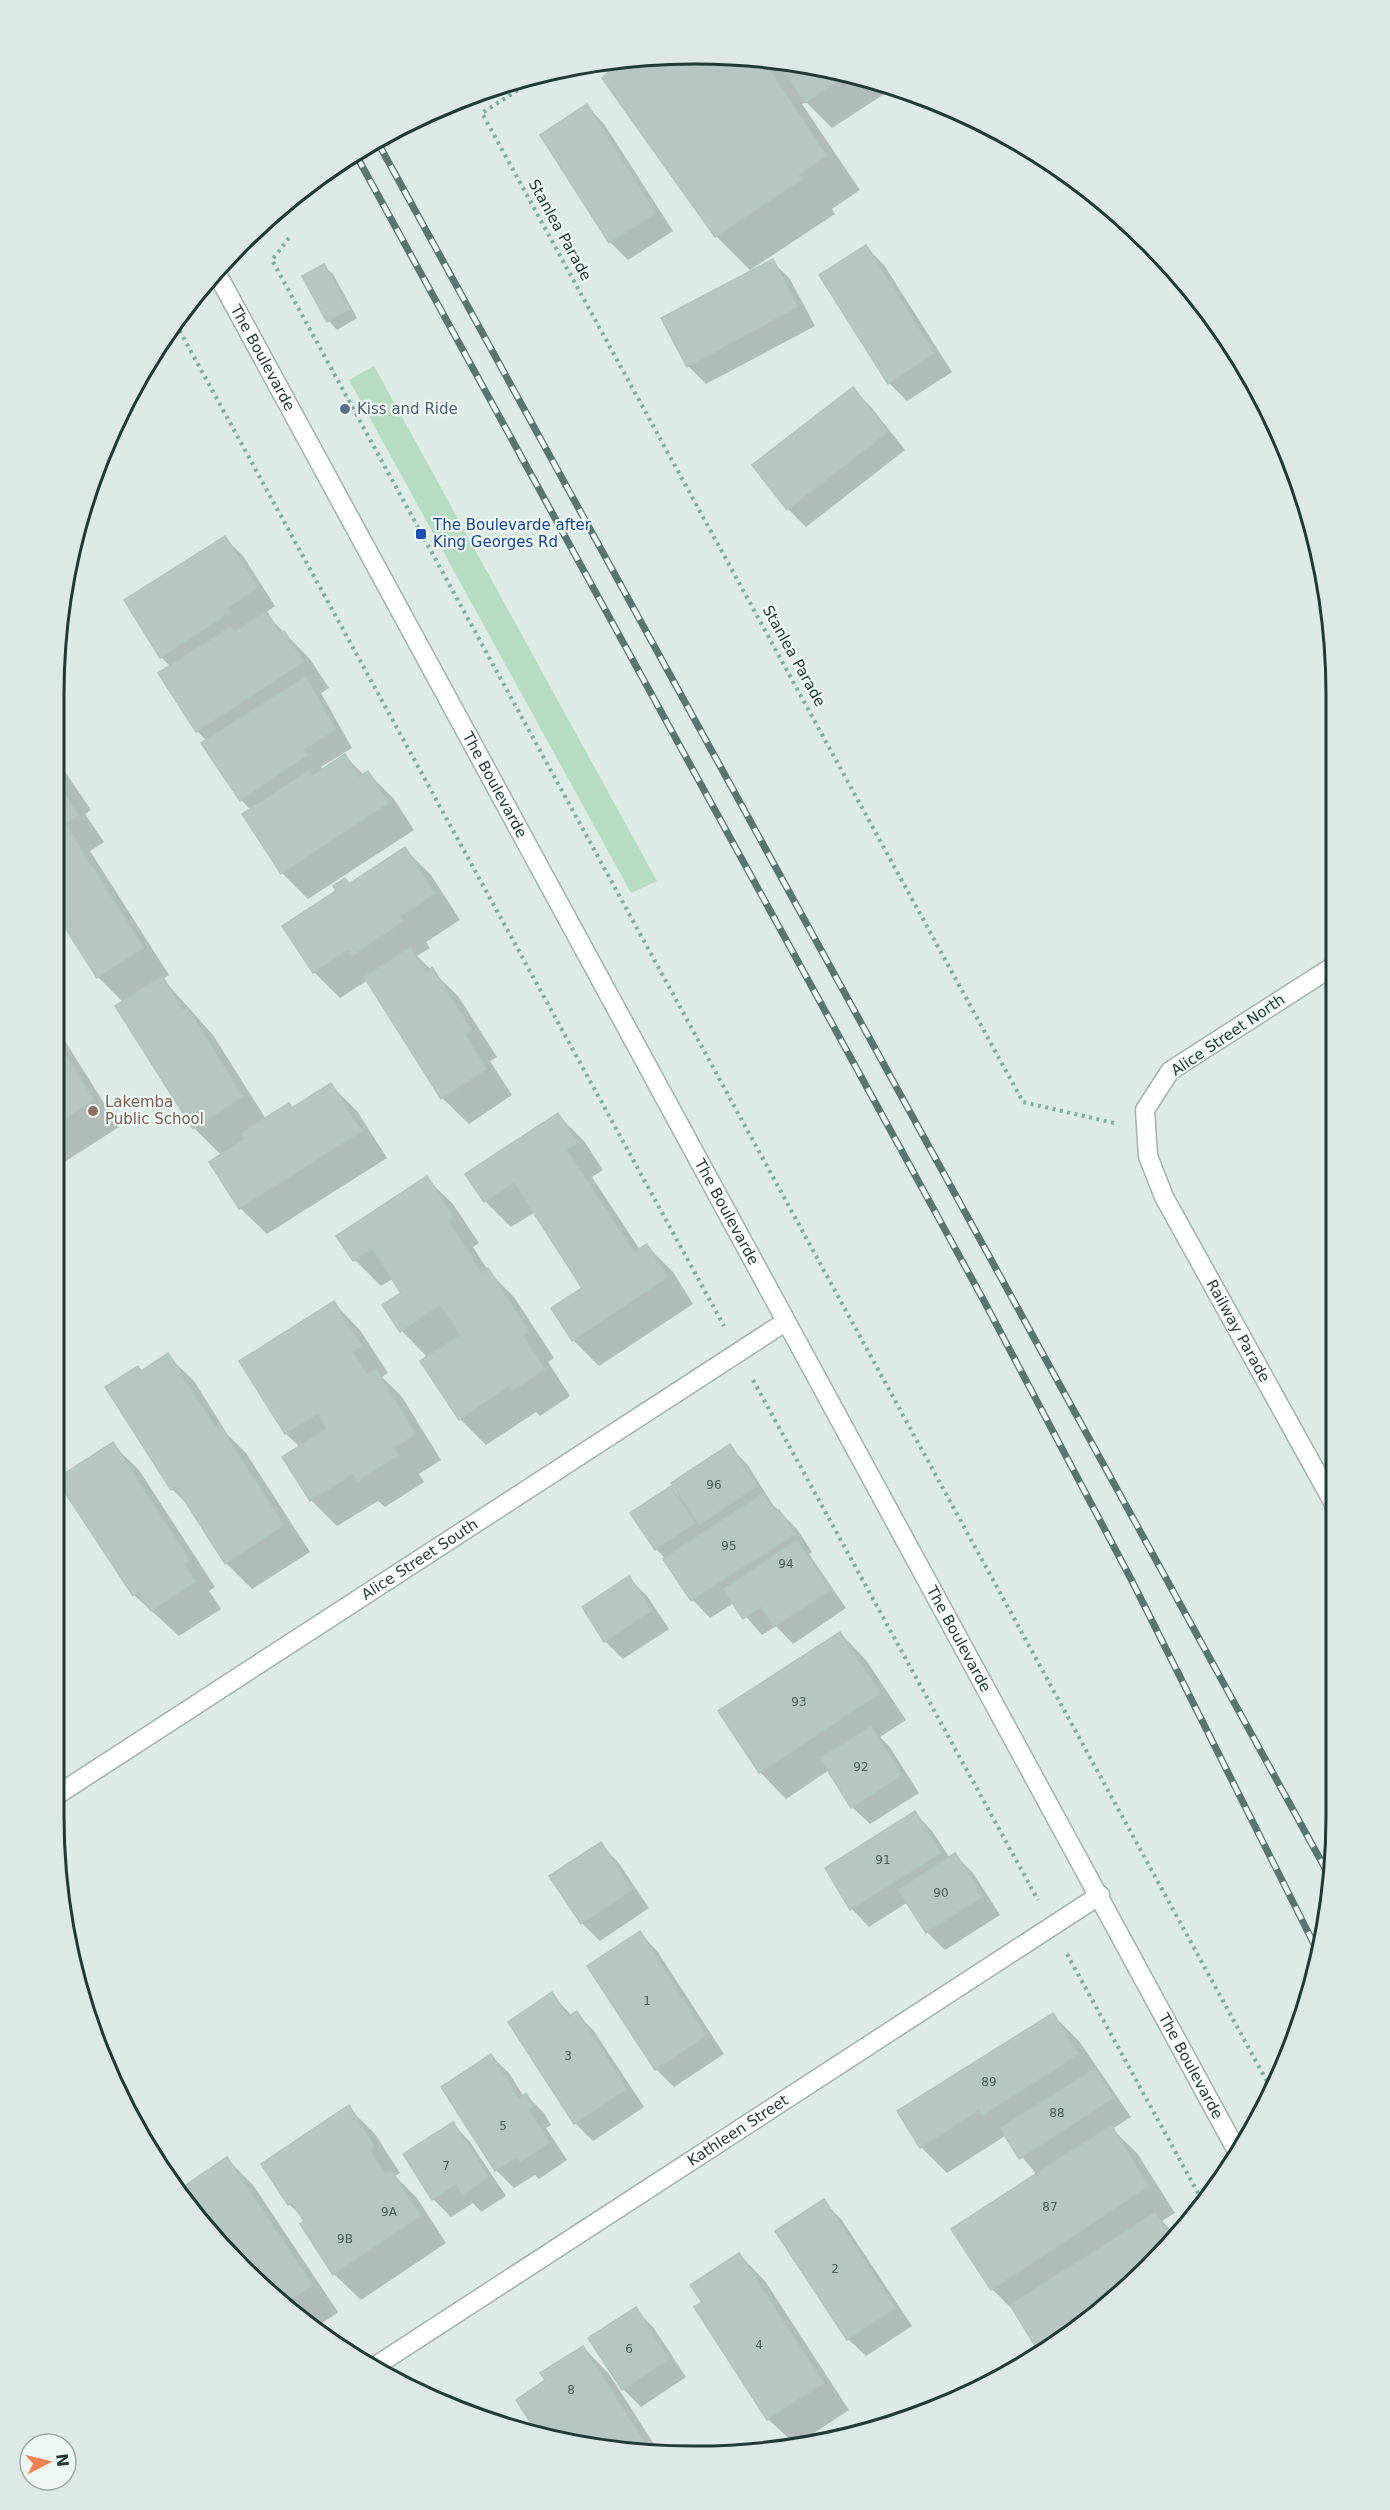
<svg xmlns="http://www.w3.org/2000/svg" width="1390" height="2510" viewBox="0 0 1390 2510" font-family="'DejaVu Sans',sans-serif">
  <rect width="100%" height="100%" fill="#deeae5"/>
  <path fill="#b6dcc2" d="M374 366 657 881 631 893 349 380Z"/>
  <g fill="#0003">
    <path d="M653 55 778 59 895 87 832 128 806 102 802 104 860 190 832 209 835 214 750 270 716 236 604 78 622 60Z"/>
    <path d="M587 106 604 124 673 231 628 260 610 242Z"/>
    <path d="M866 247 884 265 952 372 907 401 889 383Z"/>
    <path d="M772 261 790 279 815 326 706 384 688 366 663 319Z"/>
    <path d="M324 266 333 274 357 318 337 330 329 321 304 277Z"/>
    <path d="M853 389 871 407 905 450 806 527 788 509 755 466Z"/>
    <path d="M225 538 243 556 275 606 265 613 310 659 329 688 321 693 352 748 321 767 323 771 345 756 364 775 368 773 394 799 414 830 308 899 282 873 251 810 241 800 207 741 197 731 171 667 161 657Z"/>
    <path d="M55 757 91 810 85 814 104 842 90 851 169 975 163 979 213 1035 266 1119 293 1109 331 1085 357 1111 387 1158 267 1234 240 1208 211 1162 222 1156 194 1128 123 1002 98 977 55 909Z"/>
    <path d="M405 849 431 875 460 920 426 942 430 948 417 956 458 996 497 1057 490 1061 512 1095 469 1124 442 1098 368 980 340 998 314 972 338 891 345 880 350 885Z"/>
    <path d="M55 1025 119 1127 55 1168Z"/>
    <path d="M558 1115 584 1141 603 1170 592 1177 640 1250 647 1246 673 1272 693 1304 599 1366 573 1340 584 1288 535 1212 511 1227 485 1201Z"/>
    <path d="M426 1178 453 1204 479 1243 473 1247 489 1272 514 1297 554 1358 548 1362 570 1396 540 1416 536 1412 486 1445 460 1419 428 1358 402 1331 384 1305 403 1293 394 1278 381 1286 355 1260 338 1237Z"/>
    <path d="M334 1303 360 1330 388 1373 382 1377 402 1397 441 1460 419 1474 424 1482 385 1507 378 1501 337 1526 311 1500 300 1447 286 1434 242 1361Z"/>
    <path d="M167 1355 194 1381 228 1435 246 1453 310 1552 252 1589 226 1563 190 1507 172 1489 142 1372Z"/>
    <path d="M112 1444 139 1470 215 1587 209 1591 221 1609 179 1636 134 1595Z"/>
    <path d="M729 1446 747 1464 773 1505 797 1529 812 1552 809 1554 846 1608 793 1644 776 1626 762 1635 734 1603 710 1618 693 1600 666 1559 656 1549 671 1488 681 1498Z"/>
    <path d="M629 1578 647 1596 669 1629 623 1659 605 1641 584 1608Z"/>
    <path d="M840 1633 866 1660 906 1720 880 1737 889 1746 919 1793 870 1824 852 1807 829 1770 786 1799 760 1772Z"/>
    <path d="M915 1813 932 1831 950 1858 955 1855 973 1873 1000 1915 945 1950 927 1932 908 1902 869 1927 852 1909Z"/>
    <path d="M600 1844 618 1862 649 1908 600 1941 582 1923Z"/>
    <path d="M640 1933 657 1951 724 2054 674 2087 656 2069Z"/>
    <path d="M552 1994 572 2016 576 2013 594 2031 644 2107 593 2141 575 2123Z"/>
    <path d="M1053 2015 1079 2041 1131 2117 1112 2129 1137 2153 1175 2213 1162 2221 1176 2235 1118 2297 1042 2353 1017 2314 992 2289 1037 2175 1005 2136 947 2173 921 2147Z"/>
    <path d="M491 2056 509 2073 524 2097 526 2095 544 2113 551 2125 546 2128 567 2160 539 2179 535 2175 514 2188 496 2170 443 2088Z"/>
    <path d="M348 2107 375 2134 400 2173 395 2176 417 2198 446 2243 361 2300 334 2274 305 2220 289 2204Z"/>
    <path d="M453 2124 470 2142 506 2196 481 2212 473 2203 451 2217 433 2199 405 2154Z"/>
    <path d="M227 2159 253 2185 338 2312 314 2329 272 2297 190 2209Z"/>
    <path d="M823 2201 841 2219 912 2326 866 2356 848 2339Z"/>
    <path d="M739 2254 765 2281 849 2410 796 2445 768 2419 696 2308 704 2302Z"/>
    <path d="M635 2309 653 2327 686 2377 641 2407 623 2389Z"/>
    <path d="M583 2347 609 2374 661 2455 541 2436 518 2401 547 2381Z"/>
  </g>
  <g fill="#b6c7c1" stroke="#b0c3bc" stroke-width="1.5">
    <path d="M653 55 777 59 780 63 770 70 827 156 799 175 802 179 715 237 602 78 620 61Z"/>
    <path d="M777 59H778L847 75 805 103Z"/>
    <path d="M587 104 656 213 609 243 540 135Z"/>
    <path d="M866 245 935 353 888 384 819 275Z"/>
    <path d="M773 259 798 307 687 367 661 318Z"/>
    <path d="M324 264 350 309 327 322 302 276Z"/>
    <path d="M853 387 888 432 787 510 752 465Z"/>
    <path d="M225 536 259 588 227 608 230 613 160 658 124 600Z"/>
    <path d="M266 611 280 633 284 631 304 662 196 732 158 673 230 627 234 632Z"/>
    <path d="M306 676 336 730 304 749 308 755 240 801 201 743Z"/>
    <path d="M345 754 359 777 368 771 389 803 281 874 242 814 309 770 312 776Z"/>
    <path d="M55 767 66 783 60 787 79 815 55 831Z"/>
    <path d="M67 826 144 948 97 978 55 912V834Z"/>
    <path d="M405 847 435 893 401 916 404 921 352 956 348 950 313 973 282 926 336 891 333 886 345 878 349 884Z"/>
    <path d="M410 947 426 972 432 967 472 1030 465 1034 487 1069 441 1099 364 977Z"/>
    <path d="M162 976 183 1009 187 1007 243 1096 193 1129 115 1006Z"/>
    <path d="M55 1038 94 1100 55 1125Z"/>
    <path d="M331 1083 362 1131 239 1209 209 1162 244 1139 241 1133 289 1103 292 1108Z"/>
    <path d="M558 1113 578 1143 567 1150 634 1252 647 1244 668 1277 572 1341 551 1308 582 1288 514 1182 484 1202 465 1174Z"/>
    <path d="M427 1176 453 1216 448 1220 482 1273 488 1268 529 1331 523 1335 545 1369 512 1391 509 1386 459 1420 420 1361 460 1335 440 1305 400 1332 382 1305 401 1293 372 1249 353 1261 336 1236Z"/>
    <path d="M334 1301 362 1346 353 1352 367 1374 376 1369 416 1434 394 1448 399 1455 357 1482 353 1474 310 1501 282 1457 326 1429 318 1414 285 1434 239 1361Z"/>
    <path d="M168 1353 216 1428 220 1425 284 1525 225 1564 176 1487 171 1490 105 1387 138 1366 141 1371Z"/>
    <path d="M113 1442 190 1560 184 1564 196 1582 151 1611 139 1592 133 1596 56 1479Z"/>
    <path d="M730 1444 757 1486 699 1525 671 1483Z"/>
    <path d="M671 1486 695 1523 655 1550 630 1513Z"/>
    <path d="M763 1493 775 1512 779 1510 795 1534 691 1601 663 1559Z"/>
    <path d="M797 1540 830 1590 774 1627 761 1607 743 1619 723 1589Z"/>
    <path d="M629 1576 652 1611 604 1642 582 1607Z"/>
    <path d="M840 1632 881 1693 759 1773 718 1711Z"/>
    <path d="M871 1726 902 1775 851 1808 820 1758Z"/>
    <path d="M915 1811 941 1853 850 1910 825 1868Z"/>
    <path d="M601 1842 632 1890 581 1924 549 1876Z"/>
    <path d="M955 1853 983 1896 926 1933 898 1890Z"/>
    <path d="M640 1931 707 2036 655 2070 587 1966Z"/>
    <path d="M552 1992 568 2017 577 2011 627 2089 574 2124 508 2022Z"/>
    <path d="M1053 2013 1079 2054 982 2116 979 2110 920 2148 897 2111Z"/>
    <path d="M491 2054 519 2098 526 2093 534 2106 529 2110 550 2142 520 2162 517 2157 495 2171 441 2087Z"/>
    <path d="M1095 2068 1114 2098 1019 2159 1000 2128Z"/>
    <path d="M349 2105 375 2147 370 2150 385 2173 391 2170 421 2216 333 2275 300 2224 304 2221 292 2203 288 2205 261 2164Z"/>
    <path d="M453 2122 489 2177 462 2195 456 2184 432 2200 403 2154Z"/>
    <path d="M1111 2125 1149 2186 991 2290 951 2229Z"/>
    <path d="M227 2157 313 2285 283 2305 189 2208 192 2206 180 2189Z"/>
    <path d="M824 2199 896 2308 847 2340 775 2231Z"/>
    <path d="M1155 2212 1172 2239 1118 2297 1040 2354 1010 2305Z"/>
    <path d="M739 2253 824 2383 767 2420 694 2307 702 2302 690 2285Z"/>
    <path d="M636 2307 669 2359 622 2390 588 2338Z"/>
    <path d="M583 2346 653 2455 557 2439 559 2438 554 2429 539 2436 516 2400 545 2380 540 2373Z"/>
  </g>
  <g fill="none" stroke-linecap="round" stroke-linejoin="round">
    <g stroke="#a1b1ac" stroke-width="21">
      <g id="minor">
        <path id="s1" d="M215 270 1238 2153"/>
        <path id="s2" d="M1332 967 1170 1071 1145 1110 1148 1156 1164 1197 1333 1502"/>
        <path id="s3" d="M54 1797 785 1322"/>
        <path id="s4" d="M374 2367 1100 1895"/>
      </g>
    </g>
    <g stroke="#7eaea1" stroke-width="4" stroke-dasharray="3 4.5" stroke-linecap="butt">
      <path d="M543 74 482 113 1023 1102 1114 1123"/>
      <path d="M289 238 272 260 1270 2087"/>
      <path d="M176 324 724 1326"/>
      <path d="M753 1380 1038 1900"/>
      <path d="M1067 1954 1204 2204"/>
    </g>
    <use href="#minor" stroke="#fff" stroke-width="18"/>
    <g stroke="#59756f" stroke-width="7">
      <g id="rail">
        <path d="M377 141 1331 1879"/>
        <path d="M356 155 984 1301 1132 1581 1319 1954"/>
      </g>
    </g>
    <use href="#rail" stroke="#eef7f3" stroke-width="4.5" stroke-dasharray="14" stroke-linecap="butt"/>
  </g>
  <circle fill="#5c6f8a" stroke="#eef7f3" stroke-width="2" cx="345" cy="409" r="6"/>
  <rect fill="#1a4fb4" stroke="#eef7f3" stroke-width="2" x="415" y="528" width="12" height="12" rx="3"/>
  <circle fill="#8d6e63" stroke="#eef7f3" stroke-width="2" cx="93" cy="1111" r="6"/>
  <g text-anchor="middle" stroke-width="4.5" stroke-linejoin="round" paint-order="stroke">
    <g font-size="12" fill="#455c57">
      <text x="714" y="1489">96</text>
      <text x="729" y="1550">95</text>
      <text x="786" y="1568">94</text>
      <text x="799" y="1706">93</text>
      <text x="861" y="1771">92</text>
      <text x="883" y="1864">91</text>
      <text x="941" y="1897">90</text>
      <text x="647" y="2005">1</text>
      <text x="568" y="2060">3</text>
      <text x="989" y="2086">89</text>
      <text x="1057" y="2117">88</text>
      <text x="503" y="2130">5</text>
      <text x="446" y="2170">7</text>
      <text x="1050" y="2211">87</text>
      <text x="389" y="2216">9A</text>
      <text x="345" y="2243">9B</text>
      <text x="835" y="2273">2</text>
      <text x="759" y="2349">4</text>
      <text x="629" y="2353">6</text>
      <text x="571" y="2394">8</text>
    </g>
    <g font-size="15" fill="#1f3934" stroke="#eef7f3">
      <text transform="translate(560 230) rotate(61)" y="5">Stanlea Parade</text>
      <text dy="5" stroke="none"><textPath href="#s1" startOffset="100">The Boulevarde</textPath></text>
      <text transform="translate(794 656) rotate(61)" y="5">Stanlea Parade</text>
      <text dy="5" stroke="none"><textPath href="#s1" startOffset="586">The Boulevarde</textPath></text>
      <text transform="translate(1228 1035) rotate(-34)" y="5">Alice Street North</text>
      <text dy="5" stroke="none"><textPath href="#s1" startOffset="1072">The Boulevarde</textPath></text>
      <text dy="5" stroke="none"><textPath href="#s2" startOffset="482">Railway Parade</textPath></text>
      <text dy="5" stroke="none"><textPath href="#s3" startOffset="436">Alice Street South</textPath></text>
      <text dy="5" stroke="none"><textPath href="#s1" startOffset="1558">The Boulevarde</textPath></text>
      <text dy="5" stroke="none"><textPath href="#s1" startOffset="2044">The Boulevarde</textPath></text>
      <text dy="5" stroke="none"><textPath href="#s4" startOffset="434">Kathleen Street</textPath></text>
    </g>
    <g font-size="15" fill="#4e5e75" stroke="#eef7f3" text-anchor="start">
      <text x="357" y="414">Kiss and Ride</text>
    </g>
    <g font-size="15" fill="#164399" stroke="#eef7f3" text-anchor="start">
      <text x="433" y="530">The Boulevarde after<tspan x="433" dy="17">King Georges Rd</tspan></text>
    </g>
    <g font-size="15" fill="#785e54" stroke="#eef7f3" text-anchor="start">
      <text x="105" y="1107">Lakemba<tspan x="105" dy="17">Public School</tspan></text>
    </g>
  </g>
  <path d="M0 0H1390V2510H0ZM694 64H696A630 630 0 0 1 1326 694V1816A630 630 0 0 1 696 2446H694A630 630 0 0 1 64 1816V694A630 630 0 0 1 694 64Z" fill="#dde8e4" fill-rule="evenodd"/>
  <path fill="none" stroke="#1f3934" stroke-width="3" d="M694 64H696A630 630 0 0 1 1326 694V1816A630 630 0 0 1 696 2446H694A630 630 0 0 1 64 1816V694A630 630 0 0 1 694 64Z"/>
  <g transform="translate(48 2462) rotate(83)"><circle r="28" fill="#eef7f3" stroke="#9baba7" stroke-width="1.5"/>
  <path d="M0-4.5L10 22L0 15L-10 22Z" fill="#f48152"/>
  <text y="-9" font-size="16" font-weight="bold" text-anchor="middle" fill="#1f3934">N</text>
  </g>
</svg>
